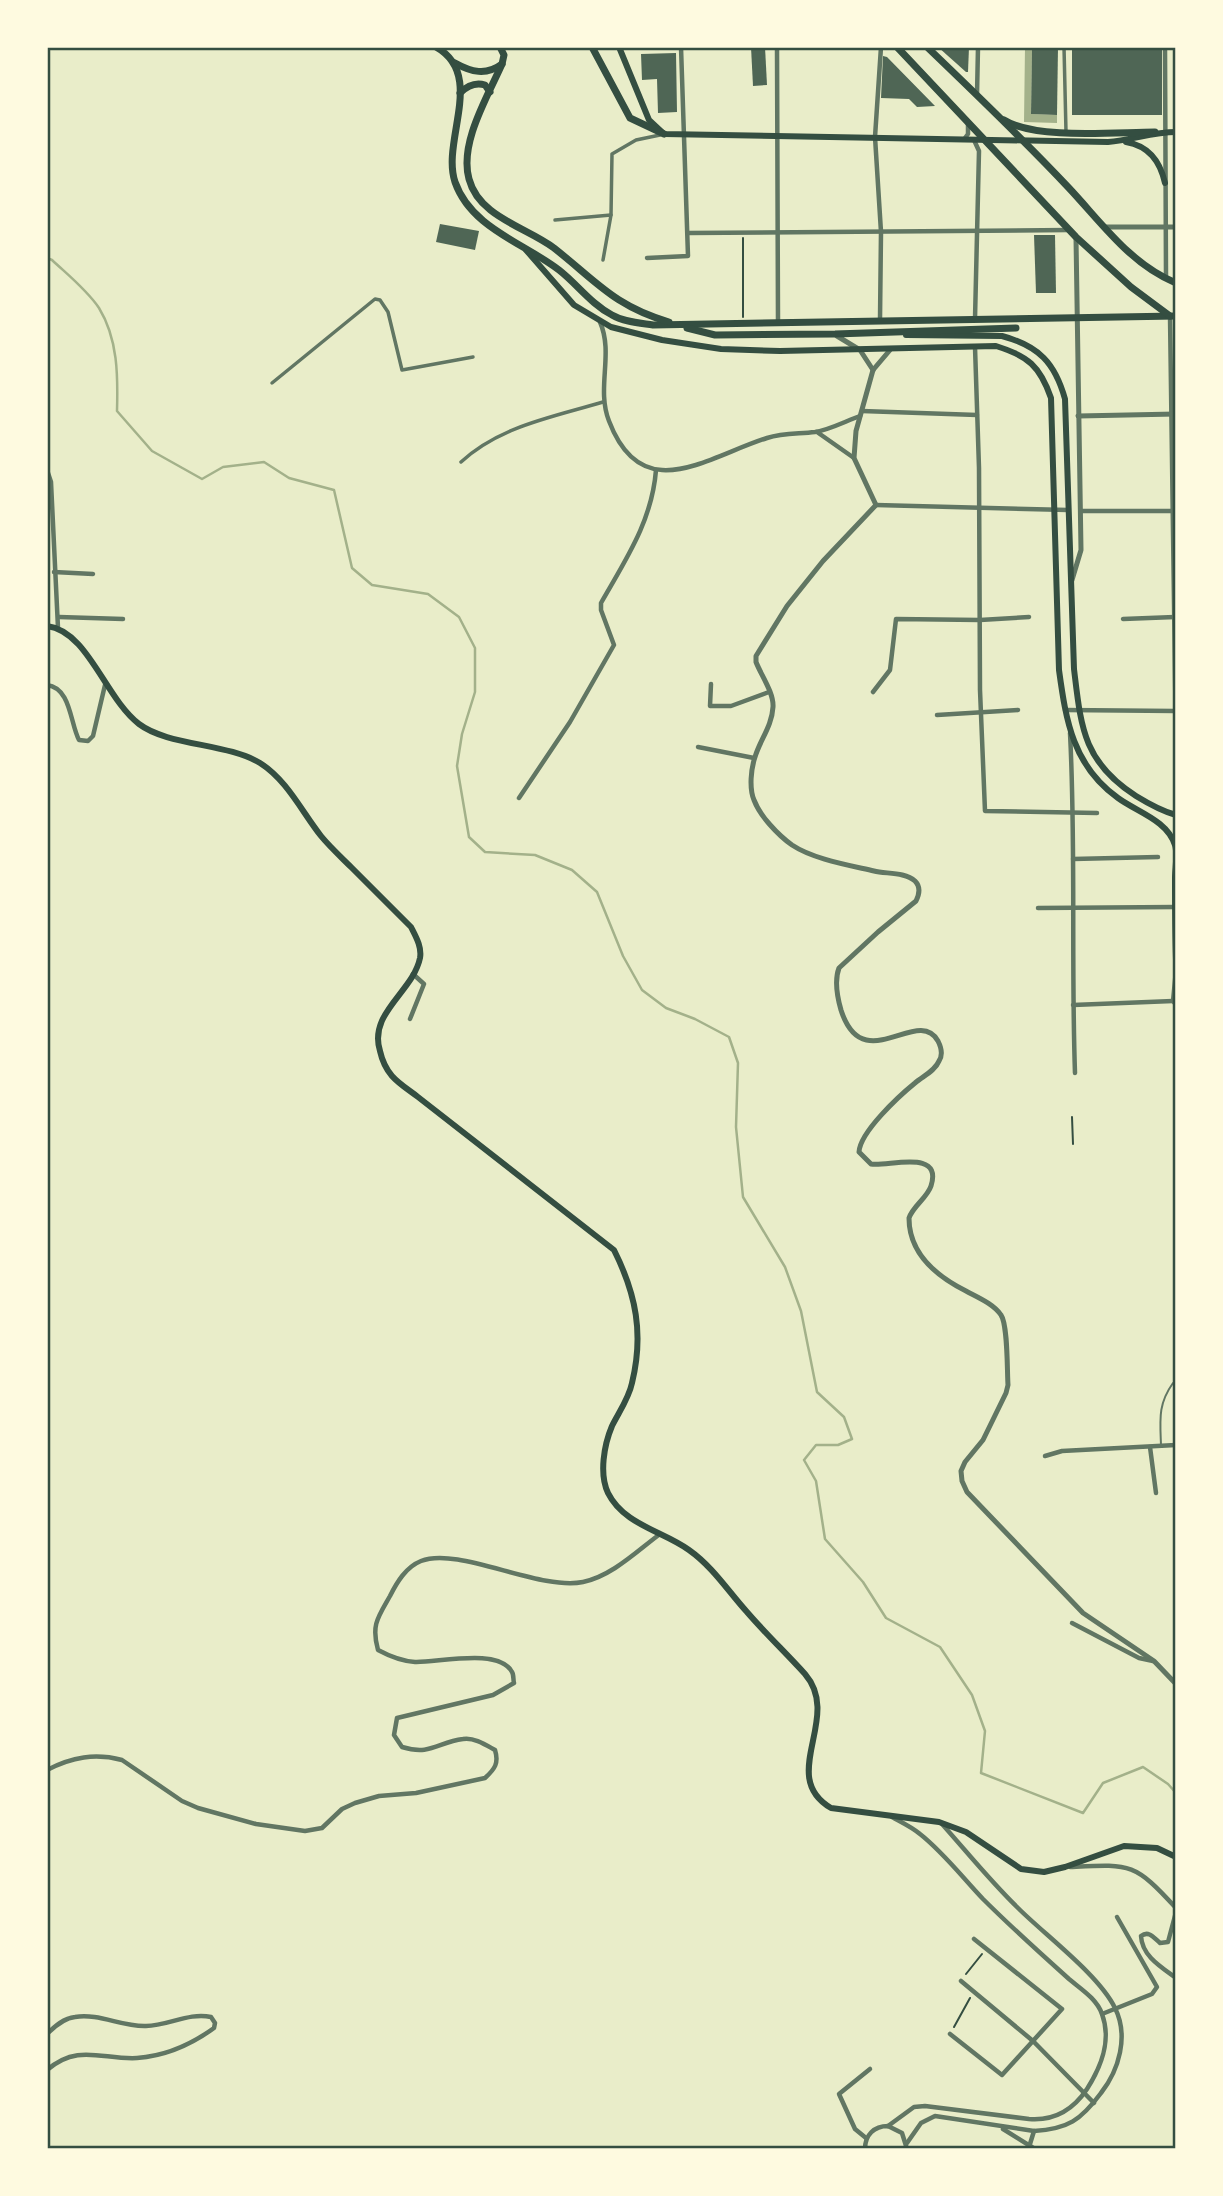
<svg xmlns="http://www.w3.org/2000/svg" width="1223" height="2196" viewBox="0 0 1223 2196" font-family="Poppins,sans-serif">
  <rect width="100%" height="100%" fill="#e9edc9"/>
  <path fill="#a3b18a" d="M1025 47H1032L1031 114 1057 115V123L1024 122Z"/>
  <g fill="none" stroke-linecap="round" stroke-linejoin="round">
    <path stroke="#a3b18a" stroke-width="2.5" d="M47 258 52 260C68 275 87 290 99 308 118 339 118 376 117 411L152 451 202 479 223 467 264 462 289 478 334 490 352 568 372 585 428 594 459 617 475 648V692L462 734 457 766 469 837 485 852 535 855 572 870 597 892 623 956 642 990 666 1008 695 1019 729 1037 738 1063 736 1127 743 1197 785 1267 801 1311 817 1392 844 1417 852 1439 838 1445H816L804 1460 816 1481 825 1539 863 1582 886 1618 940 1647 972 1695 985 1731 981 1773 1083 1813 1103 1783 1143 1767 1168 1784 1176 1793"/>
  </g>
  <g fill="#4f6655">
    <path d="M751 47H765L767 85 753 86Z"/>
    <path d="M938 47H969L968 72H966Z"/>
    <path d="M1032 47H1058L1057 115 1031 114Z"/>
    <rect x="1072" y="47" width="90" height="68"/>
    <path d="M676 53 677 112 658 113 657 79 642 80 641 54Z"/>
    <path d="M883 56 887 57 935 106 917 107 909 99 881 98Z"/>
    <path d="M440 224 479 231 475 250 436 242Z"/>
    <path d="M1034 235H1055L1056 293H1036Z"/>
  </g>
  <g fill="none" stroke-linecap="round" stroke-linejoin="round">
    <g stroke="#344e41" stroke-width="2">
      <path d="M743 238V317"/>
      <path d="M1072 1117 1073 1144"/>
      <path d="M966 1974 982 1954"/>
      <path d="M954 2027 970 1998"/>
    </g>
    <path stroke="#617663" stroke-width="2" d="M1161 1445C1160 1419 1158 1404 1173 1383"/>
    <g stroke="#617663" stroke-width="3.5">
      <path d="M1064 47 1066 132"/>
      <path d="M555 220 611 215"/>
      <path d="M603 260 611 215 612 154 636 140 660 135"/>
      <path d="M272 383 375 299 380 300 388 312 402 370 473 357"/>
      <path d="M461 462C500 426 553 417 603 402"/>
    </g>
    <g stroke="#617663" stroke-width="4.5">
      <path d="M777 47 778 323"/>
      <path d="M1165 47 1166 277"/>
      <path d="M977 95 978 47"/>
      <path d="M965 138 968 134V123"/>
      <path d="M974 140 979 151 975 319"/>
      <path d="M688 233 1069 230"/>
      <path d="M647 258 688 256 681 47"/>
      <path d="M1170 316 1176 745"/>
      <path d="M880 320 881 232 875 137 881 47"/>
      <path d="M600 322C614 354 596 388 609 421 642 508 707 457 767 438 783 433 798 434 815 432 829 430 846 421 860 416"/>
      <path d="M975 347 979 468 980 690 985 811 1097 813"/>
      <path d="M862 411 977 415"/>
      <path d="M817 432 854 458"/>
      <path d="M47 470 51 482 58 628"/>
      <path d="M876 505 1068 510"/>
      <path d="M1081 511H1175"/>
      <path d="M54 572 93 574"/>
      <path d="M59 617 123 619"/>
      <path d="M1123 619 1175 617"/>
      <path d="M711 684 710 706H731L769 692"/>
      <path d="M47 685C71 688 70 723 79 740L88 741 93 736 105 685"/>
      <path d="M873 692 890 670 896 619 980 620 1029 617"/>
      <path d="M1065 710 1175 711"/>
      <path d="M937 715 1018 710"/>
      <path d="M1070 733C1076 847 1071 960 1075 1073"/>
      <path d="M698 747 754 758"/>
      <path d="M519 798 570 722 614 645 601 610V603C626 559 652 521 656 470"/>
      <path d="M1073 859 1158 857"/>
      <path d="M1038 908 1176 907"/>
      <path d="M1176 970 1173 1001 1176 1005"/>
      <path d="M1073 1005 1173 1001"/>
      <path d="M410 1019 424 984 413 974"/>
      <path d="M1150 1447 1156 1493"/>
      <path d="M1045 1456 1062 1451 1176 1445"/>
      <path d="M1072 1623 1139 1658 1153 1661"/>
      <path d="M47 1770C72 1757 95 1753 122 1760L182 1801 198 1808 256 1824 305 1831 322 1828 342 1809 355 1803 379 1796 416 1793 485 1778C495 1769 499 1763 495 1750 486 1745 474 1737 463 1739 438 1742 431 1756 402 1747L394 1735 397 1718 493 1695 514 1683C513 1680 514 1675 512 1672 499 1647 437 1663 415 1662 401 1661 391 1657 378 1650 371 1625 378 1617 390 1596 397 1582 406 1567 421 1561 458 1546 539 1591 583 1582 612 1576 637 1551 660 1534"/>
      <path d="M1070 1867C1130 1864 1134 1862 1176 1908"/>
      <path d="M1176 1912 1168 1942 1160 1943C1154 1938 1149 1930 1141 1936 1142 1956 1161 1967 1176 1978"/>
      <path d="M961 1981 1033 2041 1094 2103"/>
      <path d="M1102 2014 1152 1994 1157 1987 1117 1917"/>
      <path d="M47 2034C55 2026 64 2018 75 2017 99 2013 122 2027 146 2026 168 2026 189 2012 211 2017L215 2023 214 2028C192 2044 165 2056 137 2058 103 2060 78 2043 47 2070"/>
      <path d="M950 2034 1002 2075 1062 2009 974 1939"/>
      <path d="M888 2126 914 2107 925 2106 1029 2119C1054 2121 1073 2110 1087 2089 1101 2067 1112 2041 1102 2014 1097 1999 1081 1989 1069 1979 1040 1953 1011 1927 983 1899 963 1878 943 1852 920 1834 912 1827 901 1822 892 1817"/>
      <path d="M1003 2129 1035 2149"/>
      <path d="M866 2138 855 2129 839 2094 870 2069"/>
      <path d="M907 2143 921 2123 935 2116 1034 2131C1068 2129 1081 2120 1101 2093 1119 2070 1129 2036 1115 2008 1099 1975 1045 1935 1018 1908 991 1882 967 1852 942 1824"/>
      <path d="M1030 2144 1034 2131"/>
      <path d="M865 2149C865 2135 874 2126 888 2126L902 2133 907 2149"/>
    </g>
    <g stroke="#617663" stroke-width="5">
      <path d="M1104 227H1176"/>
      <path d="M837 336 860 350 873 370"/>
      <path d="M890 350 873 370 856 431 854 458 876 505 823 561 787 606 756 656V662C761 675 774 693 773 707 772 726 760 740 755 757 751 769 749 788 754 800 760 816 778 835 792 845 813 859 848 865 874 871 886 874 905 872 915 881 921 887 919 895 916 901L878 932 839 968C834 981 837 996 841 1010 863 1079 918 1005 938 1041 941 1047 943 1055 939 1061 935 1071 923 1076 915 1083 899 1096 860 1132 859 1152L871 1164C888 1167 943 1148 931 1186 927 1198 913 1206 909 1218 909 1253 936 1276 966 1291 977 1297 994 1304 1001 1315 1008 1325 1007 1371 1008 1385L1006 1393 983 1440 965 1462 961 1471 962 1481 967 1492 1083 1613 1154 1661 1176 1684"/>
      <path d="M1078 416 1176 414"/>
      <path d="M1072 580 1081 550 1076 238"/>
    </g>
    <g stroke="#344e41" stroke-width="6">
      <path d="M619 47 649 120 664 134 1108 142C1132 140 1153 132 1176 132"/>
      <path d="M1126 142C1149 146 1160 161 1165 183"/>
      <path d="M526 250 574 305 611 327 662 340 721 349 780 351 996 346C1028 356 1040 366 1051 398L1059 670C1066 721 1073 766 1118 798 1137 812 1167 820 1175 845 1178 854 1175 868 1175 878 1175 905 1175 932 1176 959"/>
      <path d="M906 335 1002 336C1039 346 1055 363 1065 399L1074 669C1081 727 1083 762 1136 796 1149 804 1161 811 1176 815"/>
      <path d="M47 626C88 631 105 698 139 724 168 746 227 743 260 763 287 780 302 812 321 836 330 847 341 857 351 867 371 887 391 907 411 927 416 937 422 947 420 958 413 992 368 1013 380 1051 382 1060 386 1069 392 1076 399 1084 409 1090 418 1097L614 1250C636 1294 644 1334 632 1383 629 1398 619 1412 612 1426 604 1445 599 1474 608 1493 624 1525 663 1531 689 1550 713 1567 728 1591 747 1612 765 1633 786 1653 805 1674 843 1718 777 1776 831 1808L939 1822 966 1832 1021 1869 1044 1872 1065 1867 1124 1846 1157 1848 1176 1857"/>
    </g>
    <g stroke="#344e41" stroke-width="7">
      <path d="M436 47C486 75 441 141 455 182 471 228 524 243 559 270 577 284 591 304 612 315 624 322 640 323 653 325L1176 316"/>
      <path d="M500 47 504 55 502 64C488 96 459 143 469 179 479 217 526 227 554 248 596 281 614 306 669 322"/>
      <path d="M592 47 630 118 664 134"/>
      <path d="M897 47 1076 237 1131 287 1170 316"/>
      <path d="M927 47C975 93 1023 139 1068 187 1102 223 1130 264 1176 283"/>
      <path d="M455 63C471 72 486 76 502 64"/>
      <path d="M460 93C467 86 475 82 485 85L490 92"/>
      <path d="M1004 120C1036 140 1116 132 1155 132"/>
      <path d="M687 328 715 335 835 334 1016 328"/>
    </g>
  </g>
  <rect width="1223" height="2196" fill="none" stroke="#fefae0" stroke-width="98"/>
  <rect x="49" y="49" width="1125" height="2098" fill="none" stroke="#344e41" stroke-width="2.5"/>
</svg>
